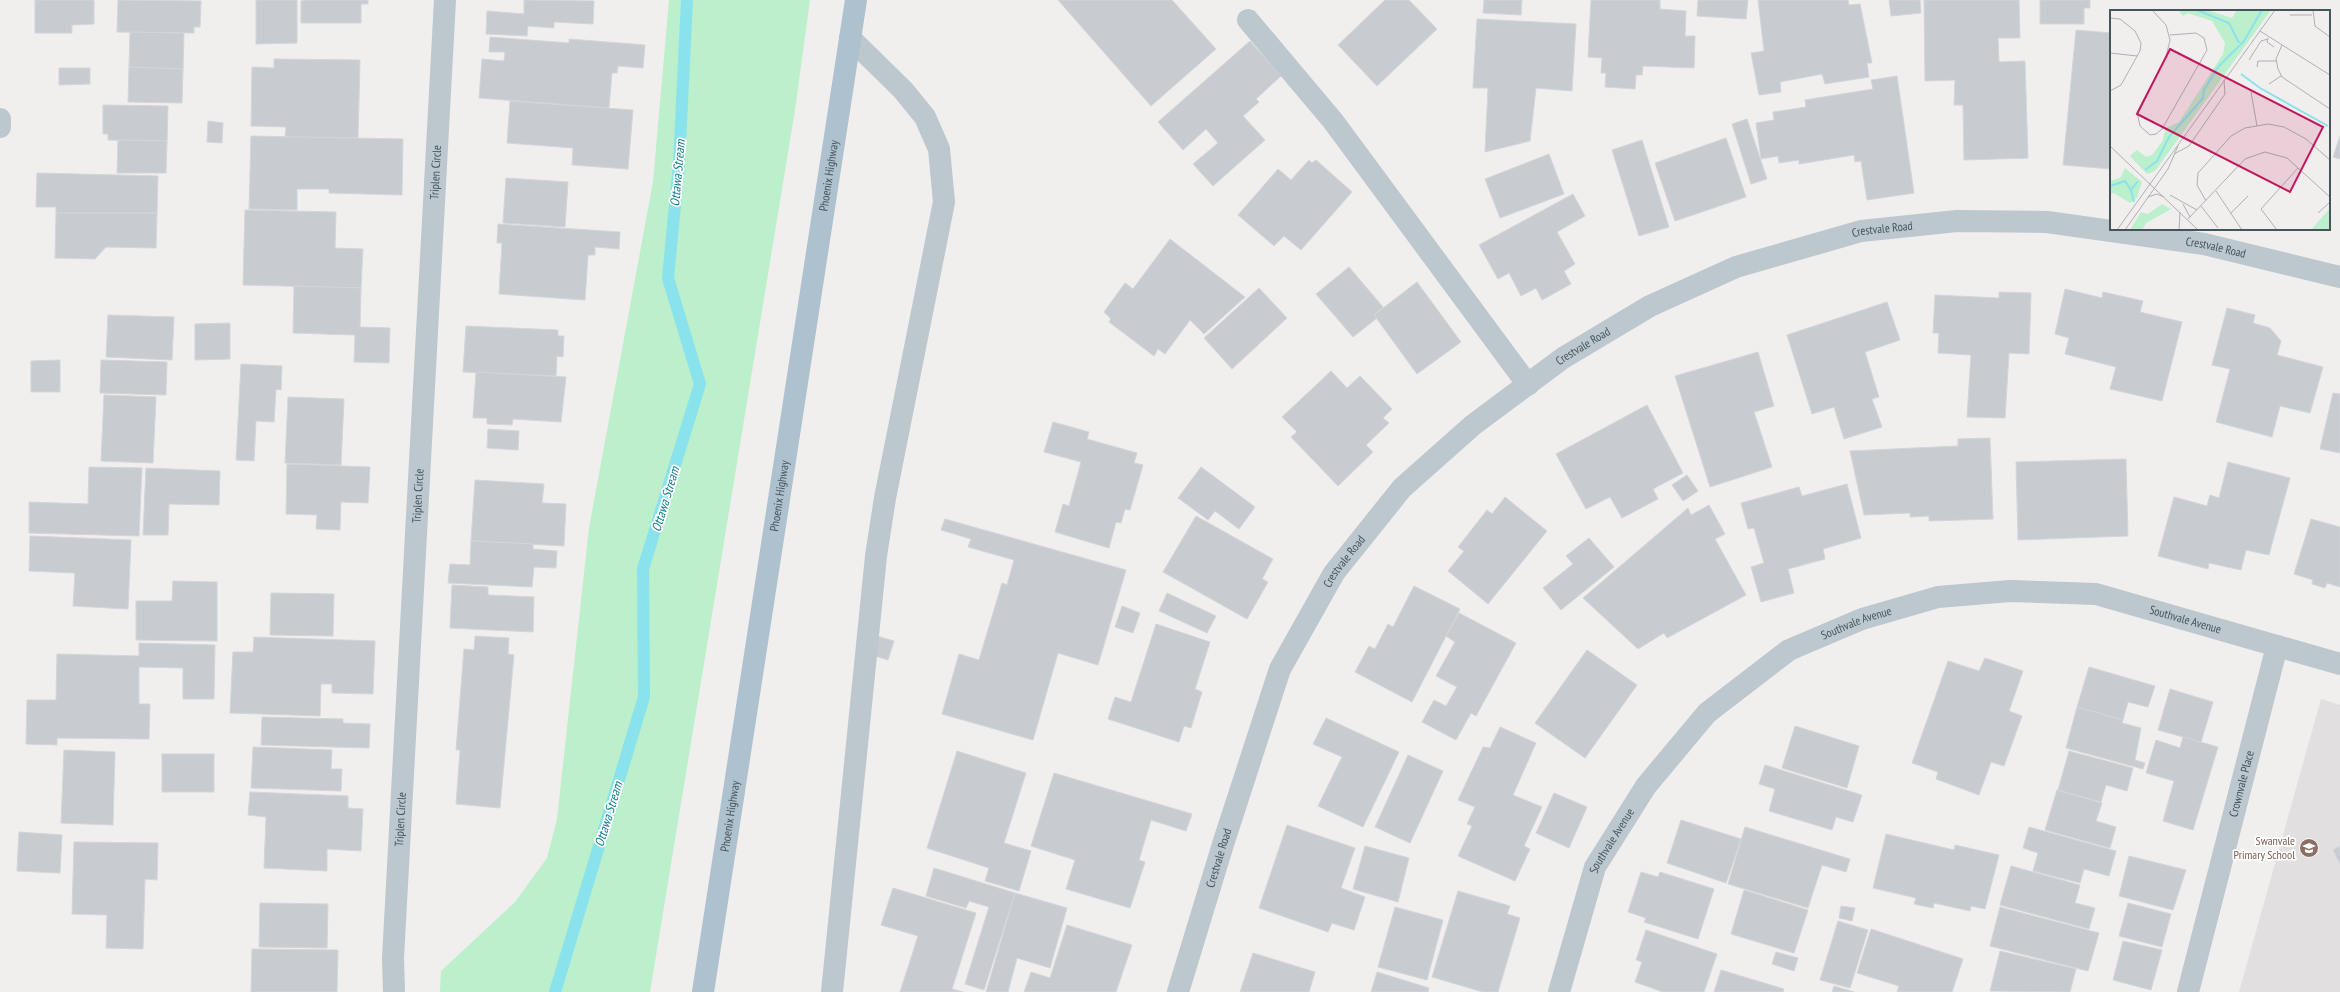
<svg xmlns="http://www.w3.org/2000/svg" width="2340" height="992" viewBox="0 0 2340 992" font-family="'PT Sans Narrow',sans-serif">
  <rect width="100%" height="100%" fill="#f1eeee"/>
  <path fill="#e2dfe1" d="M2321 699 2340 705V992H2239Z"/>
  <path fill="#bcefcb" d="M669 0H810L795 110 650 992H440L441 971 515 902 547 858 557 819 589 528 653 182Z"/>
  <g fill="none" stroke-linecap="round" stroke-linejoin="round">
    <path stroke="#89e2ec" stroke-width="12" d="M555 992 644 697 643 569 700 384 668 278 679 164 687 0"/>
  </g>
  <g fill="#c8ccd1" stroke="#d2d5da">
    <path d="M35 0H94V24L72 25V33H35Z"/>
    <path d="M118 0 201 1 200 27H194V33L117 32Z"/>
    <path d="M256 0H297V43L256 44Z"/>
    <path d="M307 0H368V4H361V23H301V1Z"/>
    <path d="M524 0 594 1 593 24 554 22V28L528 26 527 36 486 34 487 11 524 14Z"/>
    <path d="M1058 0H1172L1216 49 1151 106Z"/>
    <path d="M1385 0H1409L1437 29 1377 86 1338 45Z"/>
    <path d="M1484 0H1522L1521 15 1483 13Z"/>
    <path d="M1591 0H1660V9L1686 11 1685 36H1695L1694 68 1643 66 1642 75H1636L1635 89 1605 87 1606 73H1601L1602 58 1588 57Z"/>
    <path d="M1698 0H1748L1746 19 1697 16Z"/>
    <path d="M1758 0H1848L1849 5 1860 4 1872 63H1867L1869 77 1825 84 1822 74 1780 82 1781 92 1759 95 1751 53 1764 51Z"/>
    <path d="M1889 0H1920L1921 13 1891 16Z"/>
    <path d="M1924 0H2019L2020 38H1998L1999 62 2025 61 2028 158 1964 160 1963 105H1954L1955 80 1925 81Z"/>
    <path d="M2040 0H2090V8H2084V24H2040Z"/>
    <path d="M1477 19 1576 24 1572 91 1536 88 1530 141 1485 152 1488 88H1473Z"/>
    <path d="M2076 30 2111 33V169L2063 165Z"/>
    <path d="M130 32 184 33 183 69 129 67Z"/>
    <path d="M490 37 569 43V39L645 45 643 68 618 66 617 73H612L609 108 479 98 482 59 504 61 505 52H489Z"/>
    <path d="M1250 41 1281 76 1256 99 1259 102 1243 116 1265 140 1213 186 1193 164 1218 143 1206 129 1183 150 1158 122Z"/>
    <path d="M274 59 360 60 358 138 285 137 286 127 251 126 252 67 274 68Z"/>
    <path d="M129 67 183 69 182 103 128 102Z"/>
    <path d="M59 68H90V84L59 85Z"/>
    <path d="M1897 76 1914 193 1867 200 1861 161 1855 162 1854 155 1799 164V160L1779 163 1778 156 1761 159 1756 123 1774 120 1773 112 1806 107 1805 100 1873 89 1871 80Z"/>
    <path d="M510 101 633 110 628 169 572 165 573 148 507 143Z"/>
    <path d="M103 105 168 106 167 141 108 140V134H103Z"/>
    <path d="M1747 119 1767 179 1751 184 1732 124Z"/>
    <path d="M208 121 223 123 222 143 207 142Z"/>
    <path d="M251 136 403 139 402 195 329 193V189H297V210L249 209Z"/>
    <path d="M2340 136V159L2333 157Z"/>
    <path d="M1726 138 1746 197 1675 221 1655 163Z"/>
    <path d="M118 140 167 141 166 173H117Z"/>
    <path d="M1642 140 1669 227 1639 236 1612 150Z"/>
    <path d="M1549 154 1564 194 1500 218 1485 179Z"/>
    <path d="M1309 160 1312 163 1316 160 1352 192 1301 250 1284 236 1274 246 1238 215 1278 169 1291 180Z"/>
    <path d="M37 173 158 176 157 213H56V207H36Z"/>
    <path d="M506 178 568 182 565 227 503 223Z"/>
    <path d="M1573 194 1585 216 1557 232 1575 264 1564 271 1571 284 1542 300 1536 288 1521 296 1509 273 1498 279 1479 245Z"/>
    <path d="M245 210 336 212 335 248 363 249 361 288 243 285Z"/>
    <path d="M56 213H157L156 248 106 247 95 259 55 258Z"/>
    <path d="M498 224 620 232 619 249 595 247V255H588L585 300 499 294 502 243H497Z"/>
    <path d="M1170 239 1245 297 1204 334 1190 320 1165 354 1158 349 1154 356 1109 322 1111 319 1104 312 1125 283 1133 289Z"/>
    <path d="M1349 267 1383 307 1374 315 1377 318 1353 337 1316 294Z"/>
    <path d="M1417 282 1461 342 1417 374 1374 315Z"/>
    <path d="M294 286 361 288 360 327 390 328 389 363 354 362 355 335 293 333Z"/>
    <path d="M1259 288 1287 318 1232 369 1204 338Z"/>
    <path d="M2065 289 2102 298 2103 292 2143 301 2140 312 2182 322 2162 401 2110 389 2116 367 2065 354 2069 338 2055 334Z"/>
    <path d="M1999 292 2031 293 2029 354 2009 353 2005 418 1967 417 1971 355 1938 353 1939 333H1933L1935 295 1999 298Z"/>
    <path d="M1887 302 1900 340 1865 352 1879 397 1872 399 1882 427 1844 439 1834 407 1812 414 1787 335Z"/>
    <path d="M2227 308 2255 315 2253 323 2270 328 2281 341 2277 355 2323 367 2310 413 2280 406 2272 437 2216 422 2230 369 2212 365Z"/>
    <path d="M108 315 174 317 172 360 106 357Z"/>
    <path d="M230 323V359L195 360V324Z"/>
    <path d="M466 326 558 330V336H564L563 357 557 356 556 376 463 372Z"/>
    <path d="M1758 352 1774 406 1754 412 1772 467 1710 487 1675 376Z"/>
    <path d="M60 360V392H31V361Z"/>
    <path d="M101 360 167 362 166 395 100 393Z"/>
    <path d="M241 364 282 366 281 390 276 389 274 422 256 421 254 461 236 460Z"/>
    <path d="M1331 371 1347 388 1360 376 1392 409 1383 418 1389 423 1366 445 1373 452 1338 486 1291 437 1297 432 1282 417Z"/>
    <path d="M476 372 566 377 561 422 513 419 512 425 487 424V418H473Z"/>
    <path d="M2333 393 2340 394V453L2320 449Z"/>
    <path d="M104 395 156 397 153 463 101 461Z"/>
    <path d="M288 397 344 399 341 465 285 463Z"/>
    <path d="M1647 405 1683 473 1653 489 1658 499 1622 518 1610 497 1586 509 1556 454Z"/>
    <path d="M1053 422 1089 432 1087 439 1137 453 1134 463 1143 465 1130 510 1125 509 1121 523 1116 522 1109 548 1055 532 1063 504 1069 506 1081 462 1044 452Z"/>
    <path d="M488 429 519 431 518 450 487 448Z"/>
    <path d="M1990 438 1993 519 1929 521V516L1910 517V513L1864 515 1850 451 1958 446V439Z"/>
    <path d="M2126 459 2128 536 2018 540 2016 462Z"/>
    <path d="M2228 462 2290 478 2269 555 2246 550 2241 570 2209 563 2208 569 2158 556 2174 497 2207 506 2210 495 2219 498Z"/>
    <path d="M287 464 370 467 368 503 341 502 340 530 316 529 317 515 286 514Z"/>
    <path d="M89 467 142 468 139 536 29 533V502L88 504Z"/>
    <path d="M1201 467 1255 507 1239 529 1215 511 1208 520 1178 498Z"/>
    <path d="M146 468 220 471 219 505 169 504 168 535H143Z"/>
    <path d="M1687 475 1698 491 1683 501 1672 485Z"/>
    <path d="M475 480 544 484 542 503 566 504 564 546 471 541Z"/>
    <path d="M1847 484 1861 538 1823 549 1825 559 1788 569 1794 593 1761 602 1751 567 1764 563 1754 528 1748 529 1741 503 1799 487 1802 496Z"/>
    <path d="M1505 497 1547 531 1488 604 1448 571 1464 551 1458 547 1487 510 1492 514Z"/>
    <path d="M1709 505 1725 534 1715 539 1746 595 1667 638 1664 633 1638 649 1583 598 1688 508 1691 515Z"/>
    <path d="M1196 516 1273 559 1262 579 1268 582 1247 619 1163 572Z"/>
    <path d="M945 519 1126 570 1098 665 1058 653 1033 740 942 714 959 654 979 660 1002 583 1007 585 1014 560 968 547 971 539 941 530Z"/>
    <path d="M2311 519 2340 527V587L2327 583 2325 588 2312 584 2313 580 2294 574Z"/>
    <path d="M30 536 131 540 128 609 73 606 75 573 29 571Z"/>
    <path d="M1589 538 1614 567 1561 610 1543 588 1573 564 1566 556Z"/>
    <path d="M471 541 533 544V549L557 551 556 568 534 567 532 587 448 583 450 564 470 565Z"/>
    <path d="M173 581 217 582V641L136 640V601H172Z"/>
    <path d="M452 585 488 587V595L534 597 533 632 450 628Z"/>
    <path d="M1414 586 1460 609 1412 702 1355 672 1369 646 1375 649 1388 624 1393 627Z"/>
    <path d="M271 593 334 594 333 636 270 635Z"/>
    <path d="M1167 593 1216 616 1207 633 1159 611Z"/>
    <path d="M1122 606 1140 613 1133 633 1115 627Z"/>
    <path d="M1459 613 1516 643 1476 716 1471 713 1456 740 1422 722 1434 700 1446 706 1457 687 1436 676 1455 642 1446 636Z"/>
    <path d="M1156 624 1210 642 1195 689 1202 692 1191 728 1184 726 1179 742 1108 719 1115 697 1131 702Z"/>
    <path d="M475 636 509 638 508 654 514 655 500 808 456 804 460 750H456L464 649 474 650Z"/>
    <path d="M877 636 894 641 888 660 872 655Z"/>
    <path d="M254 637 375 641 373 694 332 693V684H321L320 716 230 713 233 652H253Z"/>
    <path d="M139 643 215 645 214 699H183V668L139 667V704H150L149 739 57 738V745L26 744 27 700H56L57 654 139 656Z"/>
    <path d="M1587 650 1637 685 1585 758 1535 723Z"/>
    <path d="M1985 658 2023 671 2009 711 2022 716 2004 766 1991 762 1979 795 1936 779 1938 772 1912 763 1948 661 1979 671Z"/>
    <path d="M2089 667 2155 686 2148 707 2128 702 2123 720 2077 707Z"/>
    <path d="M2170 689 2213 702 2201 742 2158 730Z"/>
    <path d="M2077 707 2123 720 2122 723 2141 728 2135 760 2145 763 2143 769 2066 748Z"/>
    <path d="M262 717 343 719V723L370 724 369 748 261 745Z"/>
    <path d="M1326 718 1399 752 1363 827 1318 806 1342 757 1313 744Z"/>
    <path d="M1795 726 1859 746 1847 788 1782 768Z"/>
    <path d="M1500 727 1536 743 1513 795 1542 807 1524 846 1530 849 1515 881 1458 856 1472 826 1467 824 1475 807 1458 800 1483 747 1490 748Z"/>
    <path d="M2183 737 2218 747 2193 830 2163 821 2174 781 2146 773 2156 740 2180 748Z"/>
    <path d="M253 747 332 750 331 769H342L341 791 251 788Z"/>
    <path d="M64 750 115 752 113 825 61 823Z"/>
    <path d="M957 751 1026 773 1004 843 1031 851 1019 891 985 881 989 868 927 848Z"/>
    <path d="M2069 751 2133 768 2127 791 2106 785 2101 802 2058 790Z"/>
    <rect x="162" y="754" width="52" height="38"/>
    <path d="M1408 755 1443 771 1410 843 1375 827Z"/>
    <path d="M1765 765 1862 795 1853 822 1836 817 1832 830 1769 811 1775 789 1759 784Z"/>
    <path d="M1054 773 1192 814 1186 831 1151 820 1139 860 1145 862 1130 908 1066 889 1075 860 1031 846Z"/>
    <path d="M2057 790 2102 803 2096 821 2116 827 2110 848 2045 830Z"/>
    <path d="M250 792 348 796V808L363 809 361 851 327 849V871L264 868 266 817 248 815Z"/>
    <path d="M1554 793 1587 807 1569 848 1536 833Z"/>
    <path d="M1681 820 1741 839 1726 883 1667 863Z"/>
    <path d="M1287 825 1355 848 1341 888 1365 897 1354 930 1332 923 1328 932 1259 908Z"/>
    <path d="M1745 827 1850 859 1846 872 1822 865 1808 908 1728 884Z"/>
    <path d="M2029 827 2116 851 2109 876 2084 869 2080 883 2033 871 2038 853 2023 848Z"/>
    <path d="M19 832 62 835 60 873 17 871Z"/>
    <path d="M1886 834 1954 850 1955 845 1999 855 1985 909 1971 906 1970 911 1934 903 1933 908 1914 904 1916 898 1873 888Z"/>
    <path d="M74 842 158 843 157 880 145 879 143 949 106 948 107 915 72 914Z"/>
    <path d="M1365 846 1409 858 1398 902 1353 889Z"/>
    <path d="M2340 846V864L2333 850Z"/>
    <path d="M2129 856 2186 870 2173 910 2119 896Z"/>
    <path d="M2011 866 2080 885 2075 903 2095 908 2089 929 2000 905Z"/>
    <path d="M934 868 1015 893 984 990 965 984 989 907 969 901 966 908 926 896Z"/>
    <path d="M1641 872 1658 877 1660 872 1714 889 1698 939 1644 922 1646 918 1628 912Z"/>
    <path d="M893 888 976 913 952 989 963 992H900L918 936 881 925Z"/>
    <path d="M1744 890 1808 910 1794 953 1731 934Z"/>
    <path d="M1458 891 1510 906 1507 914 1520 918 1498 992H1483L1432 977Z"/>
    <path d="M1015 893 1067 908 1050 968 1017 958 1008 992H986Z"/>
    <path d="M260 903 328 904 327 948 259 947Z"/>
    <path d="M2128 903 2171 914 2162 947 2119 936Z"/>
    <path d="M1841 906 1855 908 1852 921 1839 918Z"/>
    <path d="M1395 907 1443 920 1427 980 1378 967Z"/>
    <path d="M2000 907 2099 933 2088 971 1990 946Z"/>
    <path d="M1838 921 1868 930 1850 988 1820 980Z"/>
    <path d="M1067 925 1132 945 1116 992H1024L1031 972 1050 978Z"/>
    <path d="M1871 929 1963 959 1952 992H1897L1899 986 1857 973Z"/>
    <path d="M1646 930 1717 954 1704 992H1663L1635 982 1642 962 1636 960Z"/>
    <path d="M2123 941 2162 950 2151 990 2113 980Z"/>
    <path d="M252 949 338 950 337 992H251Z"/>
    <path d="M2000 951 2076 969 2070 992 1990 991Z"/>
    <path d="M1776 952 1798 958 1794 971 1772 964Z"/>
    <path d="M1253 953 1315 972 1309 992H1240Z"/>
    <path d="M1721 970 1784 989 1783 992H1714Z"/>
    <path d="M1377 972 1429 988 1428 992H1371Z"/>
    <path d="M1834 986 1854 992H1832Z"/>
  </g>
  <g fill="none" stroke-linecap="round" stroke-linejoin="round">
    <g stroke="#bcc7ce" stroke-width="22">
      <path d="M1248 20 1333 121 1528 385"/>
      <path d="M0 119V127"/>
      <path id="s1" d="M394 992 393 958 445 0"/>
      <path d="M832 992 876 556 885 498 944 202 939 149 925 117 903 90 850 38"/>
      <path id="s2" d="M1178 992 1224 841 1280 669 1334 573 1402 488 1473 425 1563 358 1650 306 1736 267 1861 231 1957 221 2047 222 2204 244 2340 277"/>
      <path id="s3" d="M1559 992 1595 867 1646 786 1707 713 1789 650 1862 619 1938 597 2010 591 2096 594 2340 664"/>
      <path id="s4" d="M2188 992 2277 646"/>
    </g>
    <path stroke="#aec1ce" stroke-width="22" id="s5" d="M703 992 856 0"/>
  </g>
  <defs>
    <g id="school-disc" transform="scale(1)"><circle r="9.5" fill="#8d6e63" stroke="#fff"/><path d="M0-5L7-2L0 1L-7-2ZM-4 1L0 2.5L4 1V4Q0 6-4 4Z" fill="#fff"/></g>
  </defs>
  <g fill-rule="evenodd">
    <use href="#school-disc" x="2309" y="848"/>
  </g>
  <g text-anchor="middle" stroke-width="3.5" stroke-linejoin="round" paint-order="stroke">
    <g font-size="12" fill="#46545c" stroke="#fff">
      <text dy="4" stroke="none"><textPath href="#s1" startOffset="821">Triplen Circle</textPath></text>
      <text dy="4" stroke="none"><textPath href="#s5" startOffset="826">Phoenix Highway</textPath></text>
      <text dy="4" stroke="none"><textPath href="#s2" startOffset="1112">Crestvale Road</textPath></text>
      <text dy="4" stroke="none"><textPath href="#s2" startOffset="1448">Crestvale Road</textPath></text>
      <text dy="4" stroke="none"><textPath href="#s2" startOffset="788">Crestvale Road</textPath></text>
      <text dy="4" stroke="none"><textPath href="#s1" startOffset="497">Triplen Circle</textPath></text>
      <text dy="4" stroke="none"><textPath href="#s5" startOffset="502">Phoenix Highway</textPath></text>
      <text dy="4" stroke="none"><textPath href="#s2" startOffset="464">Crestvale Road</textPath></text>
      <text dy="4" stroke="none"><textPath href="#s3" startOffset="834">Southvale Avenue</textPath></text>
      <text dy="4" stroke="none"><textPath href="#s3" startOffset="497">Southvale Avenue</textPath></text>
      <text dy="4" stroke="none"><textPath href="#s4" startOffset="215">Crownvale Place</textPath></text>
      <text dy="4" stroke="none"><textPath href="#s5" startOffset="178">Phoenix Highway</textPath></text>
      <text dy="4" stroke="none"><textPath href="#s1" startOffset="173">Triplen Circle</textPath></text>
      <text dy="4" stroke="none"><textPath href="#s3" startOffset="161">Southvale Avenue</textPath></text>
      <text dy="4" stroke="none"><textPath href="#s2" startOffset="140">Crestvale Road</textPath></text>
    </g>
    <g font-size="12" fill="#785e54" stroke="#fff" text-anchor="end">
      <text x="2295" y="845">Swanvale<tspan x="2295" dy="14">Primary School</tspan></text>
    </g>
    <g font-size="13" font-style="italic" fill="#0c7e8b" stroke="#fff">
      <text transform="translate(677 173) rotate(-85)" y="5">Ottawa Stream</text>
      <text transform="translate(665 499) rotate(-73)" y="5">Ottawa Stream</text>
      <text transform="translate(608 814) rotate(-73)" y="5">Ottawa Stream</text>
    </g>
  </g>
  <g transform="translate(2110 10)">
    <rect width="220" height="220" fill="#f1eeee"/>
    <path d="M68 0H97L122 8 127 0H161L45 161 37 164 20 146 27 140 36 147 42 145 52 132 56 118 69 112 113 44 115 33 102 11 78 3 73 6ZM15 158 32 172 27 188 20 193 4 183 0 184V171L10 168ZM52 194 61 199 36 213 32 220H20L31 202 38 204ZM220 198V220H201Z" fill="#bcefcb"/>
    <path fill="none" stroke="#89e2ec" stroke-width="2" d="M87 0 119 13 129 33M131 64 150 78 218 116M35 160 47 151 59 127 93 88 94 80 108 57 134 31 152 0M0 176 15 171 21 180M24 192 21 180 28 171"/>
    <path fill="none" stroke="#adb0b4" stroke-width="1" d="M42 0 56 15 60 30 56 47 27 102 30 116 40 125 46 124 52 119 97 40 94 28 86 23 60 25M203 0 205 16 220 27M180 5H202M0 8 10 9 25 21 31 33 30 41 11 75 0 81M150 21 220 65M158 28 157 32 164 37M172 35 166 49 168 59 172 67 220 99M0 43 27 46M139 50 151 31 158 29M147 57 148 51H166M159 74 171 66M141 82 147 116M0 136 88 220M64 144 79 136 115 84 114 70M106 181 132 220M60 185 87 200M38 187 47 184 54 187M96 191 87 175 88 163 121 126 135 118 158 114 174 117 196 129 220 150M73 194 80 207M91 196 108 218M121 203 138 186M208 203 220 192M78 209 135 149 155 142 177 148 220 187M7 220 165 0M15 220 58 159 68 136M69 220 70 202M167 220 151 199 188 158"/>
    <path fill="#c2185b" fill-opacity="0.15" stroke="#c2185b" stroke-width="2" d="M60 39 213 117 180 182 27 104Z"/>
    <rect width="220" height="220" fill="none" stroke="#46545c" stroke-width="2"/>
  </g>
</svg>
